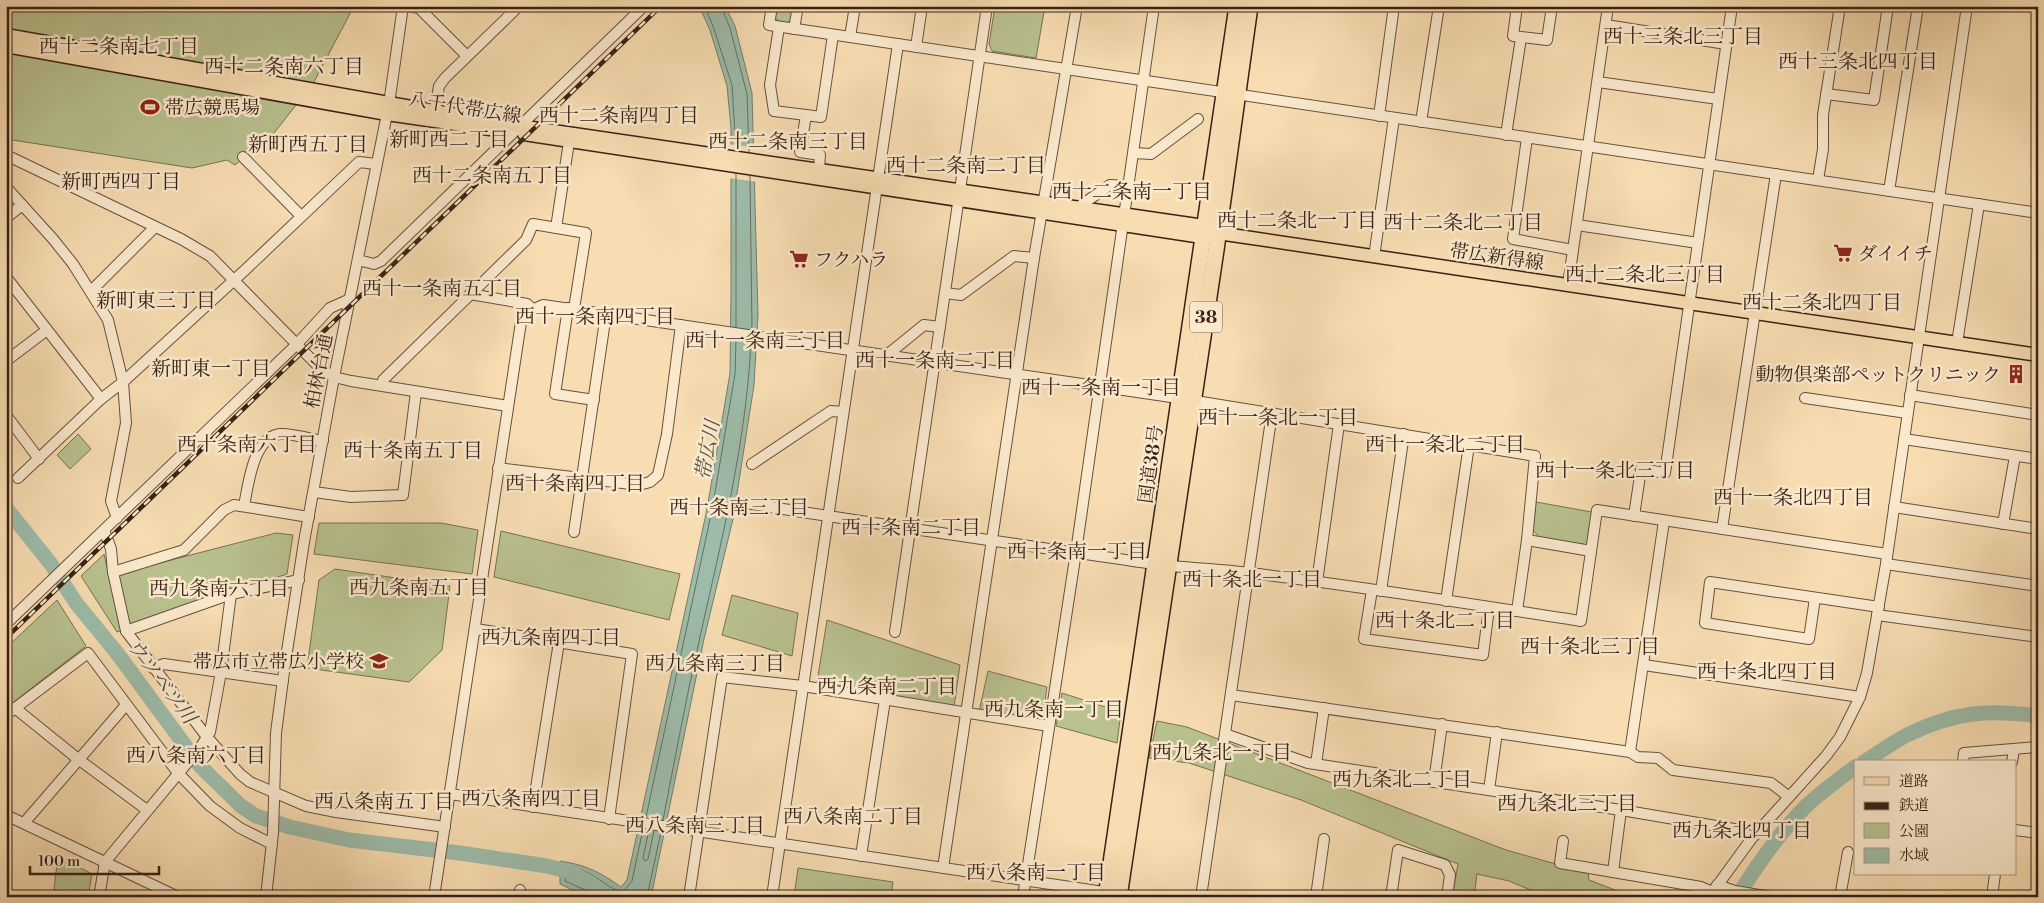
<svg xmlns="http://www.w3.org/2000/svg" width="2044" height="903" viewBox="0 0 2044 903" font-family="'Libre Bodoni','Noto Serif JP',serif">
  <rect width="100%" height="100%" fill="#f8ddb2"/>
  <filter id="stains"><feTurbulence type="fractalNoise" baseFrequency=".004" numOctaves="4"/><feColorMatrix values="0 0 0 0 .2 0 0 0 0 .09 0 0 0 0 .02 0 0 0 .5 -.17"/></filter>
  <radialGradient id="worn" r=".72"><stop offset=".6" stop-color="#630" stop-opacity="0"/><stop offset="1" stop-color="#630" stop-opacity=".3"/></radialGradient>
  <g fill="#b9c28f" stroke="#787252">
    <path d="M6 6H354L314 82 274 133 235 165 227 160 192 168 6 139Z"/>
    <path d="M777 6H794L792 20 787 23 779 22 775 17Z"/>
    <path d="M995 6H1045L1036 58 992 51 989 44Z"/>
    <path d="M78 434 91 449 70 469 57 455Z"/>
    <path d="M1536 502 1592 512 1588 545 1540 538 1533 530Z"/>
    <path d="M319 523H441L478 530 472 574 314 554Z"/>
    <path d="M501 531 680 574 669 620 494 577Z"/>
    <path d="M276 533 293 535 287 574 117 632 81 576 104 554 109 576Z"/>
    <path d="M335 569 450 586 442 650 409 682 307 668 319 580Z"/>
    <path d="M732 595 798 613 792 656 722 635Z"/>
    <path d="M57 600 86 646 6 708V648Z"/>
    <path d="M827 620 960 665 954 707 817 682Z"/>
    <path d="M988 671 1047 687 1042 722 979 712Z"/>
    <path d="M1062 693 1121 712 1117 743 1056 726Z"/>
    <path d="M1157 721 1187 727 1506 850 1588 873 1589 880 1633 897H1547L1509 881 1477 874 1474 897H1452L1458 864 1301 800 1189 763 1149 758Z"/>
    <path d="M58 856 92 874 88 897H53Z"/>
    <path d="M798 868 893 882 891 897H794Z"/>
  </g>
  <path fill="#9dbcaa" stroke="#757e6e" d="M699 6H725L735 26 752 93 758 314 754 385 733 519 704 639 651 897H587L560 884V861C586 865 600 872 621 887L627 880 707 509 730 373 731 294V128L727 86 710 30Z"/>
  <path fill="#f8ddb2" d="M728 144 757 148 758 182 728 178Z"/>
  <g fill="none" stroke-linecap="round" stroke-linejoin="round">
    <g stroke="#6a6e60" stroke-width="1">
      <path d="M705 6 714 29 732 85 736 150"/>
      <path d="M721 6 730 28 747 94 749 152"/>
      <path d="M736 174V327"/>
      <path d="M750 176 752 329"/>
      <path d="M646 817 712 510 735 374 736 340"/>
      <path d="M663 820C675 759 686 698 700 637 722 538 746 443 751 342"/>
      <path d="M649 830 643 858 645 861 648 859 654 831"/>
      <path d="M587 897 585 890 565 881 566 868C588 864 611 894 624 891L632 881 643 829"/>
      <path d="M594 897 592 889 586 883 588 880 594 882 615 897"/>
      <path d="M647 897 661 832"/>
    </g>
    <g stroke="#9dbcaa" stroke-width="15">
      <path d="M6 508 51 564 76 603 117 653 201 767 241 806 256 816 290 827 349 840 460 853 547 866 571 872 589 882 610 897"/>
      <path d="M1864 762C1878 753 1892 743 1907 735 1954 712 1987 709 2038 716"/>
      <path d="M1737 897C1754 870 1772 843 1794 819 1811 799 1834 783 1855 767"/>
    </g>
    <g stroke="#68503c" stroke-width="12">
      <g id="minor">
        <path d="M409 6 419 8 467 56"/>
        <path d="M772 6 769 25 2038 213"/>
        <path d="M1517 6 1513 36 1547 40 1552 6"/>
        <path d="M1606 25 1726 44"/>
        <path d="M779 27 770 85 774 111 806 115"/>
        <path d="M794 29 798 6"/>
        <path d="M850 37 855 6"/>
        <path d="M916 47 922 6"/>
        <path d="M1598 82 1718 99"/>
        <path d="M1826 94 1874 100 1888 6"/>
        <path d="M435 111 439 86 445 78 519 6"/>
        <path d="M1379 116 1394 6"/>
        <path d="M1421 122 1439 6"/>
        <path d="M1506 135 1521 38"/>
        <path d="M1527 138 1513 239 1573 250"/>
        <path d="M1134 153 1151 154 1198 119"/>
        <path d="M6 155 181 239 210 256 321 369 334 377 351 381 508 406"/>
        <path d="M243 157 301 216"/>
        <path d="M819 170 820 155 800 152 806 115 821 117 833 35"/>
        <path d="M1818 180 1823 149V115L1840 6"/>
        <path d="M6 187 53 239 73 264 108 320 123 382 126 423 111 501 117 518"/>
        <path d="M1889 191 1918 6"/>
        <path d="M1077 208 1110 185 1129 186"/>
        <path d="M6 218 22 205"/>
        <path d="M1577 225 1698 243"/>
        <path d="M556 228 570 135"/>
        <path d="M1374 257 1394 118"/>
        <path d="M358 260 374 264 381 261 644 6"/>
        <path d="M6 277 101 399"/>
        <path d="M1568 285 1608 6"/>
        <path d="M91 291 155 227"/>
        <path d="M945 293 961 295 1014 256 1034 258"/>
        <path d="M470 294 527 304 533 309"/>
        <path d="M568 308 555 394 594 400"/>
        <path d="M1957 343 1979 204"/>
        <path d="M887 355 924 325 940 327"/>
        <path d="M6 361 47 330"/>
        <path d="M383 386V380L526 240 533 224 586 233 574 309"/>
        <path d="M1910 395 2038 415"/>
        <path d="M1805 398 1907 413"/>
        <path d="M6 415 39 459"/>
        <path d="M1904 439 2038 459"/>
        <path d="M752 464 831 411 843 412"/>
        <path d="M498 468 639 485 650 482 658 475 667 434 681 325"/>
        <path d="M18 478 101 399 123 382 244 271 359 162 376 164"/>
        <path d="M314 492 351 497 403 495 416 392"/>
        <path d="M746 503C881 525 1017 544 1153 564 1185 568 1217 569 1250 573 1360 586 1471 604 1581 621L1597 510 1887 554"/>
        <path d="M244 506C248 486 253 437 280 434 291 433 311 439 323 441"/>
        <path d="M1894 507 2038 529"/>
        <path d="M1634 516 1641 469 1665 473 1732 6"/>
        <path d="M2003 524 2015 456"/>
        <path d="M1722 529 1776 174"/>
        <path d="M104 530 111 549 113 572 126 631 207 737 240 774 250 782 306 806 336 812 445 827"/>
        <path d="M574 532 606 314"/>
        <path d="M1527 540 1591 551"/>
        <path d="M1886 564 2038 586"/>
        <path d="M113 572 184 550 224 510 234 505 309 517"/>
        <path d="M1317 582 1339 424"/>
        <path d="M1372 590 1364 639 1483 655 1489 608"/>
        <path d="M1381 591 1404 434"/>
        <path d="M1815 598 1809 639 1705 623 1710 582 1879 607"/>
        <path d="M1446 601 1469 445"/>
        <path d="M1877 615 2038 637"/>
        <path d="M6 624 296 345 330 308 350 299"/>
        <path d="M476 629 632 654 609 819"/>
        <path d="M126 631 231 594 299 580"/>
        <path d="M895 632 987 6"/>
        <path d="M1644 665 1860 697"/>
        <path d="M153 668 164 664 283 681"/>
        <path d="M1231 695 1630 752 1638 757 1658 758 1673 770 1771 783 1789 797"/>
        <path d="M15 708 78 759 147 810"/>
        <path d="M6 715 88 653 178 773 210 806 240 828 272 844"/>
        <path d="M1225 734 1308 763 1621 810 1740 830 1752 838"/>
        <path d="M1630 752 1664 521"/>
        <path d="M1963 762 1964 753 2038 747"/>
        <path d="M2012 762 2014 750"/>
        <path d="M1316 764 1324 708"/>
        <path d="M1434 782 1442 724"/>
        <path d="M1489 790 1497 732"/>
        <path d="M450 794 1137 897"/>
        <path d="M533 807 559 642"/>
        <path d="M6 815 178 897"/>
        <path d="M24 823 126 705"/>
        <path d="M2015 830 2038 833"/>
        <path d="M1563 841 1560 863 1701 887 1713 892"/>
        <path d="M861 856 885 700"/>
        <path d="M943 868 1034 258 1077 6"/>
        <path d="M1613 872 1621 810"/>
        <path d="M1717 885 1735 891 1771 897"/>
        <path d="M99 897 105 862 202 745 210 732 221 672 231 594"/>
        <path d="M266 897 273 833 276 733 285 664 304 542 334 377 389 104 403 6"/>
        <path d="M434 897 521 322 526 313 543 305 1171 397 1535 456 1527 540 1517 611"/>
        <path d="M519 897 520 890"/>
        <path d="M689 897 722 677 803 686 1049 726"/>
        <path d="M772 897 898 44"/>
        <path d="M1023 897 1076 552 1154 6"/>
        <path d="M1201 897 1272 413"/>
        <path d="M1316 897 1324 839"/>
        <path d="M1391 897 1398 850 1445 865 1450 875 1447 897"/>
        <path d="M1709 897 1752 838 1826 756 1840 737 1860 697 1867 673 1886 564 1967 6"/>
        <path d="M1840 897 1848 852"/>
        <path d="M1992 897 1995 874"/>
      </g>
    </g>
    <g stroke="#382115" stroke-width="15">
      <g id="major">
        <path d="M6 35 519 126 1204 226 1218 233 2038 355"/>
        <path d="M6 46 387 114 504 131"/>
        <path d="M524 134 1202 237 1211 235"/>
      </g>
    </g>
    <g stroke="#382115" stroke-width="18">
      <g id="highway">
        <path d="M1106 897 1237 6"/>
        <path d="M1119 897 1216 250 1250 6"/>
      </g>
    </g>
    <use href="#minor" stroke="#fae9cd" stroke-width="10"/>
    <use href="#major" stroke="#f8ddb2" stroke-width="12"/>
    <use href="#highway" stroke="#f8ddb2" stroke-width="15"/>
    <g stroke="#382115" stroke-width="4.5">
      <path id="rail" d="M6 638 661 6"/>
    </g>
    <use href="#rail" stroke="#fae9cd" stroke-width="2.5" stroke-dasharray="8" stroke-linecap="butt"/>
  </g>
  <defs>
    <g id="stadium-bare" transform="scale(1.5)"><path d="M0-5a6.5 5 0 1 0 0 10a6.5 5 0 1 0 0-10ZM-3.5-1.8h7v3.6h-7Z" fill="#8f2418" stroke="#fae9cd" stroke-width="2.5" paint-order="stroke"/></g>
    <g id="supermarket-bare" transform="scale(1.5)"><path d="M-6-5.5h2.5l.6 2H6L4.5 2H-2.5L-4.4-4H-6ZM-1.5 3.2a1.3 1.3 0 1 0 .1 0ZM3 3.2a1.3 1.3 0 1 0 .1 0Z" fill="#8f2418" stroke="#fae9cd" stroke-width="2.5" paint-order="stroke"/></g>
    <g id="building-bare" transform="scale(1.5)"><path d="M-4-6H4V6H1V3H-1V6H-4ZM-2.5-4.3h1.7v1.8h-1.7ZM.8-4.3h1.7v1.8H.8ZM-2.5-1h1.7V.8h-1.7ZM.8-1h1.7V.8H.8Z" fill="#8f2418" stroke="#fae9cd" stroke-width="2.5" paint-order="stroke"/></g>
    <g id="school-bare" transform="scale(1.5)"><path d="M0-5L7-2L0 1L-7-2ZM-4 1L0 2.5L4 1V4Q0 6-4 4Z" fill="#8f2418" stroke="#fae9cd" stroke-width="2.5" paint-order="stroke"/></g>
  </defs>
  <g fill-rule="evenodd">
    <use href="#stadium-bare" x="150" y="107"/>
    <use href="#supermarket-bare" x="1843" y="253"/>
    <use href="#supermarket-bare" x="799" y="259"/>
    <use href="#building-bare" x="2016" y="374"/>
    <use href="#school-bare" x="379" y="661"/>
  </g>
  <g text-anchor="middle" stroke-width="5" stroke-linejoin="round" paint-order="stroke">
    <rect fill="#fae9cd" stroke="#725d4c" stroke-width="1" x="1190" y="301.5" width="32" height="31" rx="4"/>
    <g font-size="18" font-weight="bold" fill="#382115">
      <text x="1206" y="323">38</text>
    </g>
    <g font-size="19" fill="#382115" stroke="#fae9cd" text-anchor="start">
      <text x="165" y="114">帯広競馬場</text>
      <text x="1858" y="260">ダイイチ</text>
      <text x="814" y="266">フクハラ</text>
      <text x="2001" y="381" text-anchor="end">動物倶楽部ペットクリニック</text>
      <text x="364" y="668" text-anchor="end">帯広市立帯広小学校</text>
    </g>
    <g font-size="19" fill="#382115" stroke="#fae9cd">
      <text transform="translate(465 107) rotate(9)" y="7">八千代帯広線</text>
      <text transform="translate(1497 256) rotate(8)" y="7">帯広新得線</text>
      <text transform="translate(318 371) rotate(-79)" y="7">柏林台通</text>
      <text transform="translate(1150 464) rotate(-82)" y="7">国道38号</text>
    </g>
    <g font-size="20" fill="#382115" stroke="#fae9cd">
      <text x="1683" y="43">西十三条北三丁目</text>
      <text x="119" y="53">西十二条南七丁目</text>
      <text x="1858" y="68">西十三条北四丁目</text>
      <text x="284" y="73">西十二条南六丁目</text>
      <text x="619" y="122">西十二条南四丁目</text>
      <text x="449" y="146">新町西二丁目</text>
      <text x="788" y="148">西十二条南三丁目</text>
      <text x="308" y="151">新町西五丁目</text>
      <text x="966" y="172">西十二条南二丁目</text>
      <text x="492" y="182">西十二条南五丁目</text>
      <text x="121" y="188">新町西四丁目</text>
      <text x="1132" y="198">西十二条南一丁目</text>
      <text x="1297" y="227">西十二条北一丁目</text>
      <text x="1463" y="229">西十二条北二丁目</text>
      <text x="1645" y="281">西十二条北三丁目</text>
      <text x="442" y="295">西十一条南五丁目</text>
      <text x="156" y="307">新町東三丁目</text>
      <text x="1822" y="309">西十二条北四丁目</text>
      <text x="595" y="323">西十一条南四丁目</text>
      <text x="765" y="347">西十一条南三丁目</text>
      <text x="935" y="367">西十一条南二丁目</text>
      <text x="211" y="375">新町東一丁目</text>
      <text x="1101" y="394">西十一条南一丁目</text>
      <text x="1278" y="424">西十一条北一丁目</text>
      <text x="247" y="451">西十条南六丁目</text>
      <text x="1445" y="451">西十一条北二丁目</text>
      <text x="413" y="457">西十条南五丁目</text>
      <text x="1615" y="477">西十一条北三丁目</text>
      <text x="575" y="490">西十条南四丁目</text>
      <text x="1793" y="504">西十一条北四丁目</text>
      <text x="739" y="514">西十条南三丁目</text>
      <text x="911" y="534">西十条南二丁目</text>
      <text x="1077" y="558">西十条南一丁目</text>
      <text x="1252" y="586">西十条北一丁目</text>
      <text x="419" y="594">西九条南五丁目</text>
      <text x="219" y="595">西九条南六丁目</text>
      <text x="1445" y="627">西十条北二丁目</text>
      <text x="551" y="644">西九条南四丁目</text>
      <text x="1590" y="653">西十条北三丁目</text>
      <text x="715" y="670">西九条南三丁目</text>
      <text x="1767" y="678">西十条北四丁目</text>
      <text x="887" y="693">西九条南二丁目</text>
      <text x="1054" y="716">西九条南一丁目</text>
      <text x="1222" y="759">西九条北一丁目</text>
      <text x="196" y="762">西八条南六丁目</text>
      <text x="1402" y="786">西九条北二丁目</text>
      <text x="531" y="805">西八条南四丁目</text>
      <text x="384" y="808">西八条南五丁目</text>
      <text x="1567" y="810">西九条北三丁目</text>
      <text x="853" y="823">西八条南二丁目</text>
      <text x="695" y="832">西八条南三丁目</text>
      <text x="1742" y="837">西九条北四丁目</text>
      <text x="1036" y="879">西八条南一丁目</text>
    </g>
    <g font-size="20" font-style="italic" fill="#565042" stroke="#fae9cd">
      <text transform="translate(707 450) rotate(-80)" y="7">帯広川</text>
      <text transform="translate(162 681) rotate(53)" y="7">ウツベツ川</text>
    </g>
  </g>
  <rect width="2044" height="903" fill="none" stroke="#f8ddb2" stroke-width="25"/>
  <rect x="8" y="8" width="2029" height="888" fill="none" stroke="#382115" stroke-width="2.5"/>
  <rect x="12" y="12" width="2019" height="878" fill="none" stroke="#382115"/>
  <rect x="1854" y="760" width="162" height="115" fill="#fae9cd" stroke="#ac9983"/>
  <rect x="1864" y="777" width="25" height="8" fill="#f8ddb2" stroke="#ac9983"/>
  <text x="1899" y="786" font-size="15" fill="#382115">道路</text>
  <rect x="1864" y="802" width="25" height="8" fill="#382115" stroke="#ac9983"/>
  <text x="1899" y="810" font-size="15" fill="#382115">鉄道</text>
  <rect x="1864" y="823" width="25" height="15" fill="#b9c28f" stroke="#ac9983"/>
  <text x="1899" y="836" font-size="15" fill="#382115">公園</text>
  <rect x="1864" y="848" width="25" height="15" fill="#9dbcaa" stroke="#ac9983"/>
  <text x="1899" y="860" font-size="15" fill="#382115">水域</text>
  <path d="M30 866v8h129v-8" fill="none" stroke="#382115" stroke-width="2.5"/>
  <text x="38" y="866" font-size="15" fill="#382115" stroke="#fae9cd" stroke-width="4" paint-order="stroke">100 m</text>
  <rect width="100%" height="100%" filter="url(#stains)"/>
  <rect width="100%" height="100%" fill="url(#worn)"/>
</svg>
